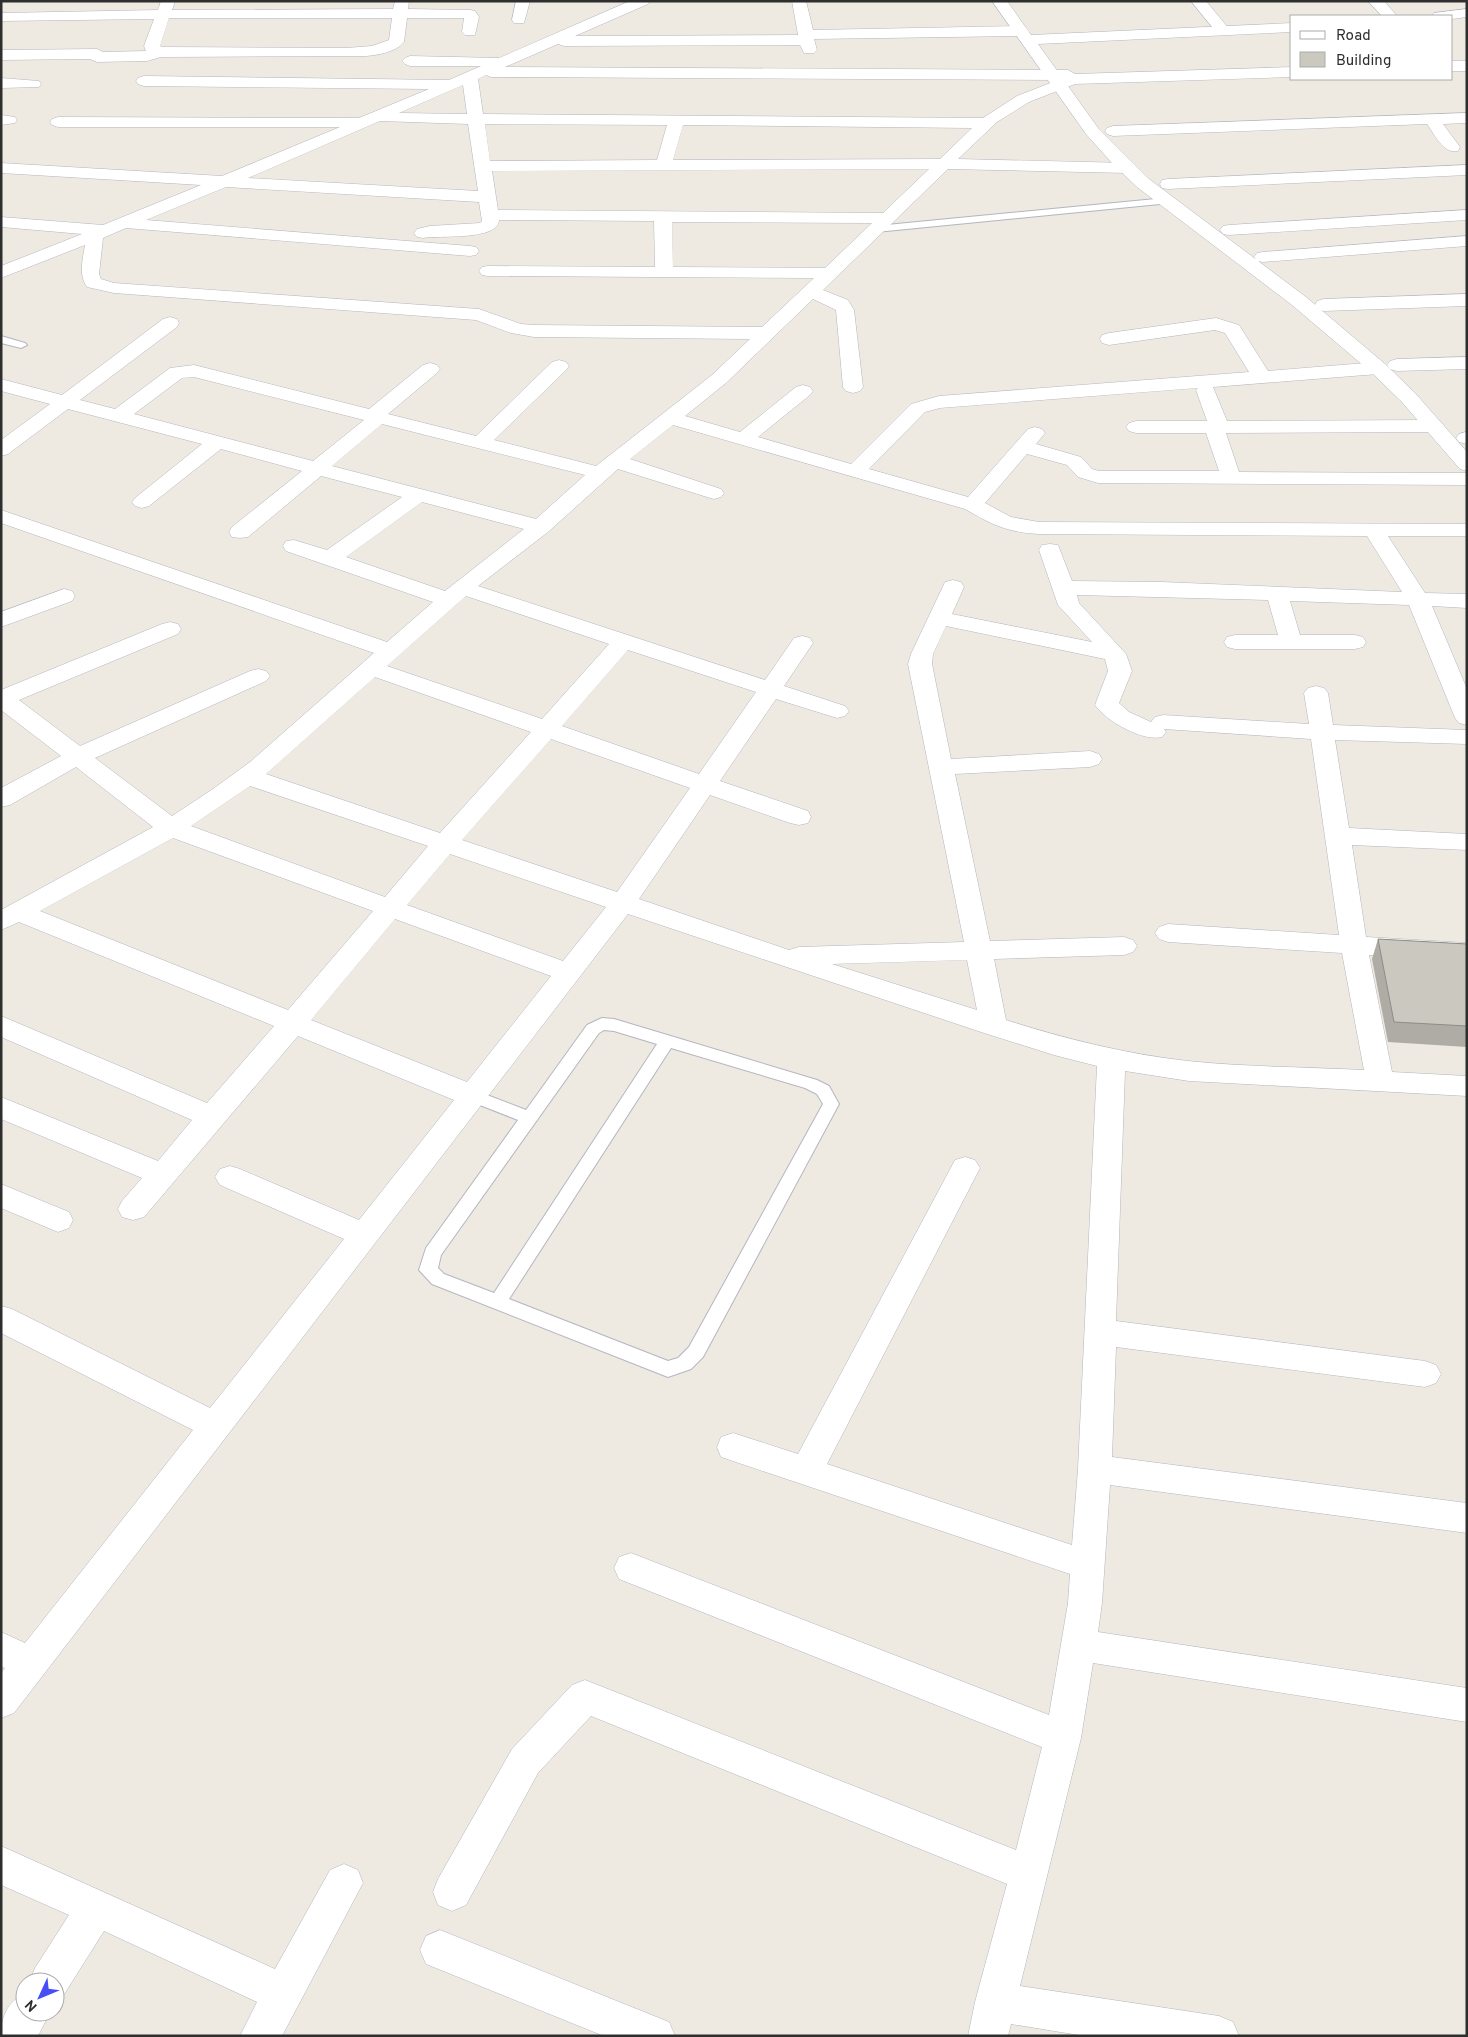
<svg xmlns="http://www.w3.org/2000/svg" width="1468" height="2037" viewBox="0 0 1468 2037" font-family="Overpass,sans-serif">
  <rect width="100%" height="100%" fill="#eeeae1"/>
  <g fill="none" stroke-linecap="round" stroke-linejoin="round">
    <g stroke="#b4b5c0" stroke-width="2">
      <g id="lane">
        <path d="M1166 198 1171 201 1170 203 876 232 871 229 876 226Z"/>
        <path d="M1 336 25 343 27 345 21 348 1 343Z"/>
        <path d="M602 1018 614 1019 817 1080 829 1086 839 1104 703 1357 691 1369 668 1377 432 1284 419 1270 426 1248 518 1120 467 1100 465 1096 467 1092 473 1090 479 1092 526 1110 587 1025ZM604 1030 614 1031 657 1044 494 1293 444 1274 438 1268 441 1255 599 1033ZM671 1048 805 1088 817 1094 823 1104 689 1347 678 1358 668 1361 509 1299Z"/>
      </g>
    </g>
    <g stroke="#b4b5c0" stroke-width="1">
      <g id="street">
        <path d="M161 1H175L172 10 393 9 395 1H409L408 9 470 10 475 11 479 17 475 35H465L462 32 464 18H407L404 42C396 52 378 55 366 56L161 57 147 61 97 62 90 59 1 60V50L97 49 103 52 146 51 144 46 154 19 1 21V13L158 10ZM169 18H392L389 40 372 46 346 48 162 47 160 46Z"/>
        <path d="M516 1H530L524 23H514L512 20Z"/>
        <path d="M630 1H650L648 4 575 36 798 35 792 1H806L813 30 1021 26 1026 28 1029 31 1026 34 1021 36 814 39 817 50 814 53H804L800 45 564 46 558 44 505 67 1068 70 1075 74 1292 67V77L1075 84 1029 102 997 122 958 159 1128 163 1134 164 1136 168 1134 172 1128 173 948 169 823 290 848 300 854 310 863 387 860 391 853 393 846 391 843 387 836 310 813 299 726 383 685 416 740 432 796 387 803 385 810 387 813 391 810 395 758 437 851 464 911 404 939 396 1249 372 1225 333 1215 330 1109 345 1102 343 1100 339 1102 335 1109 333 1216 318 1239 325 1268 371 1378 362 1385 364 1388 368 1385 372 1378 374 1213 387 1227 421 1434 420 1441 422 1444 426 1441 430 1434 432 1226 433 1239 472 1467 473V485L1098 483 1078 477 1067 465 1027 454 985 503 1011 517 1039 522 1467 524V536H1388L1425 593 1467 594V608L1432 606 1467 689V725L1459 723 1455 718 1409 605 1290 601 1300 635H1355L1363 637 1366 642 1363 647 1355 649H1235L1227 647 1224 642 1227 637 1235 635H1278L1268 600 1077 595 1079 603 1126 654 1132 671 1119 703 1129 712 1151 722 1155 717 1163 715 1309 724 1304 693 1308 688 1316 686 1324 688 1328 693 1333 725 1467 730V744L1335 740 1349 828 1467 834V850L1352 845 1366 937 1467 943V961L1369 955 1392 1072 1467 1076V1096L1189 1081 1125 1071 1116 1321 1425 1361 1436 1365 1441 1374 1436 1383 1425 1387 1116 1347 1112 1457 1467 1503V1533L1110 1485 1102 1603 1098 1632 1467 1688V1722L1093 1663 1081 1738 1020 1986 1219 2016 1233 2022 1239 2036H1085L1011 2024 1008 2036H968L975 2002 1007 1884 591 1716 538 1773 466 1905 452 1911 438 1905 433 1892 438 1879 512 1749 572 1685 585 1680 1016 1850 1042 1747 619 1579 614 1568 619 1557 631 1553 1049 1715 1068 1603 1070 1574 721 1457 717 1447 721 1437 733 1433 798 1454 955 1160 965 1157 975 1160 980 1168 827 1464 1072 1545 1078 1469 1097 1066 1054 1055 984 1033 628 914 14 1713 1 1718V1673L5 1668 1 1667V1632L25 1643 193 1430 1 1333V1306L12 1309 210 1408 344 1239 220 1185 215 1177 220 1169 230 1166 240 1169 359 1220 454 1100 298 1036 144 1217 133 1220 122 1217 118 1209 122 1201 142 1178 1 1119V1097L158 1161 192 1120 1 1037V1016L207 1103 274 1026 19 922 1 930V910L153 827 76 767 10 805 1 807V788L61 756 1 710V690L162 624 170 622 178 624 181 629 178 634 19 700 80 746 250 671 258 669 266 671 270 676 266 681 95 758 172 816 213 789 250 762 374 653 1 523V510L387 642 433 602 286 551 283 546 286 541 294 540 327 550 402 497 321 476 248 537 240 538 232 537 229 532 232 527 302 471 221 449 149 506 142 508 135 506 132 502 135 498 202 444 68 409 8 454 1 456V440L50 404 1 391V379L62 395 163 319 170 317 177 319 179 323 177 327 80 400 115 409 170 368 194 365 369 409 423 365 430 363 437 365 440 369 437 373 388 414 476 436 552 362 559 360 566 362 569 366 566 370 494 440 596 466 712 375 750 339 534 337 511 333 476 320 114 293 87 287C78 274 83 259 85 245L1 278V266L82 234 1 227V217L103 225 201 185 1 173V163L222 176 340 127H58L52 125 50 122 52 119 58 117 359 118 429 89 144 86 138 84 136 81 138 78 144 76 449 80 481 66H410L405 64 402 61 405 58 410 56 499 58ZM486 75 491 77 1058 80 1017 96 983 118 483 114 478 79ZM463 85 467 114 399 113ZM380 121 468 124 478 191 248 178ZM485 124 667 125 657 160 490 161ZM683 125 972 128 940 159 673 160ZM929 169 883 213 498 210 492 171ZM226 187 479 202 482 221 480 223 430 226 417 229 414 233 417 237 423 238C439 235 498 241 499 220L654 221 655 267 488 266 482 267 479 271 482 275 488 276 814 278 762 327 534 325 521 324 479 309 114 283 101 279 99 274 103 238 126 228 470 256 476 255 479 251 476 247 470 246 146 220ZM672 222 872 223 825 268 673 267ZM194 377 364 420 313 461 134 414 182 378ZM1198 388 1196 390 1207 421H1136L1129 423 1126 427 1129 431 1136 433H1206L1219 471H1099L1092 469 1081 457 1036 444 1045 433 1042 429 1035 427 1028 429 968 497 869 469 925 412 940 408ZM382 424 585 475 536 519 332 466ZM673 425 965 509C993 525 1006 532 1039 534L1367 536 1402 592 1162 582 1072 581 1058 545 1050 544 1042 545 1039 550 1058 605 1092 642 952 614 964 587 961 582 953 580 945 582 911 654 908 664 964 942 799 947 789 950 639 899 710 795 790 823 799 825 808 823 811 817 808 811 720 781 776 699 837 718 845 716 849 711 845 706 784 686 813 643 810 638 802 636 794 638 765 680 478 586 548 532 618 469 707 497 714 499 721 497 724 493 721 489 630 459ZM422 502 524 529 445 591 346 557ZM466 596 609 644 542 719 387 666ZM946 626 1105 659 1108 671 1095 705C1106 721 1143 742 1162 737L1166 732 1164 729 1311 739 1339 935 1168 924 1159 927 1155 933 1159 939 1168 942 1342 953 1364 1070C1306 1067 1246 1067 1188 1061 1126 1054 1066 1039 1006 1020L994 959 1124 955 1133 952 1137 946 1133 940 1124 937 990 941 955 774 1090 767 1099 764 1102 759 1099 754 1090 751 951 759 932 664 933 654ZM628 650 756 692 699 774 562 726ZM375 677 531 732 440 833 266 774ZM551 739 690 788 617 892 462 840ZM250 786 428 846 385 897 191 826ZM173 838 373 911 288 1010 40 911ZM450 854 606 907 563 961 407 905ZM395 919 551 976 467 1082 311 1020ZM967 960 977 1010 832 964Z"/>
        <path d="M1191 1H1206L1230 30 1227 33H1217Z"/>
        <path d="M1368 1H1384L1397 16H1382Z"/>
        <rect x="1452" y="61" width="15" height="10"/>
        <path d="M1 78 39 81 41 84 39 87 1 88Z"/>
        <path d="M1467 113V123L1443 124 1460 147 1458 151C1443 154 1435 135 1427 124L1113 136 1107 134 1105 131 1107 128 1113 126Z"/>
        <path d="M1 115 15 117 17 120 15 123 1 125Z"/>
        <path d="M1467 165V175L1168 189 1162 188 1160 184 1162 180 1168 179Z"/>
        <path d="M1467 210V220L1229 235 1223 234 1220 230 1223 226 1229 225Z"/>
        <path d="M1467 236V246L1263 262 1257 261 1254 257 1257 253 1263 252Z"/>
        <path d="M1467 294V306L1324 311 1317 309 1315 305 1317 301 1324 299Z"/>
        <path d="M1467 357V369L1397 371 1390 369 1387 365 1390 361 1397 359Z"/>
        <path d="M1466 432 1467 444 1459 442 1456 438 1459 434Z"/>
        <path d="M64 589 72 591 75 596 72 601 1 627V612Z"/>
        <path d="M1 1184 69 1212 73 1220 69 1228 58 1232 1 1208Z"/>
        <path d="M1 1846 275 1969 330 1870 344 1864 358 1870 363 1883 282 2036H240L257 2002 104 1931 63 1996 55 1999V1982H29L35 1968 69 1915 1 1885Z"/>
        <path d="M440 1930 669 2022 675 2036H604L426 1964 420 1950 426 1936Z"/>
        <path d="M25 1994V2012H50L38 2036H1C1 2018 7 2001 25 1994Z"/>
      </g>
    </g>
    <g stroke="#b4b5c0" stroke-width="1">
      <g id="secondary">
        <path d="M992 1H1007L1031 35 1292 23V32L1038 44 1098 128 1149 179 1306 297 1385 364 1415 393 1467 452V471L1460 469 1401 401 1371 372 1292 305 1137 187 1112 163 1086 134Z"/>
        <path d="M1467 9V17L1452 19V16H1432L1434 13Z"/>
      </g>
    </g>
    <use href="#lane" fill="#fff" fill-rule="evenodd"/>
    <use href="#street" fill="#fff" fill-rule="evenodd"/>
    <use href="#secondary" fill="#fff" fill-rule="evenodd"/>
  </g>
  <path fill="#aeaca4" d="M1378 939 1467 944V1047L1388 1042 1372 959Z"/>
  <path fill="#cac8bf" stroke="#8d8c86" d="M1378 939 1467 944V1026L1394 1022Z"/>
  <rect width="1468" height="2037" fill="none" stroke="#2e2e2e" stroke-width="5"/>
  <rect x="1290" y="15" width="162" height="65" fill="#ffffff" stroke="#ababab"/>
  <rect x="1300" y="31" width="25" height="8" fill="#ffffff" stroke="#ababab"/>
  <text x="1336" y="40" font-size="15" fill="#2e2e2e">Road</text>
  <rect x="1300" y="52" width="25" height="15" fill="#cac8bf" stroke="#ababab"/>
  <text x="1336" y="65" font-size="15" fill="#2e2e2e">Building</text>
  <g transform="translate(40 1997) rotate(226)"><circle r="24" fill="#ffffff" stroke="#ababab"/>
  <path d="M0-4L9 19L0 12L-9 19Z" fill="#454ef7"/>
  <text y="-8" font-size="14" font-weight="bold" text-anchor="middle" fill="#2e2e2e">N</text>
  </g>
</svg>
